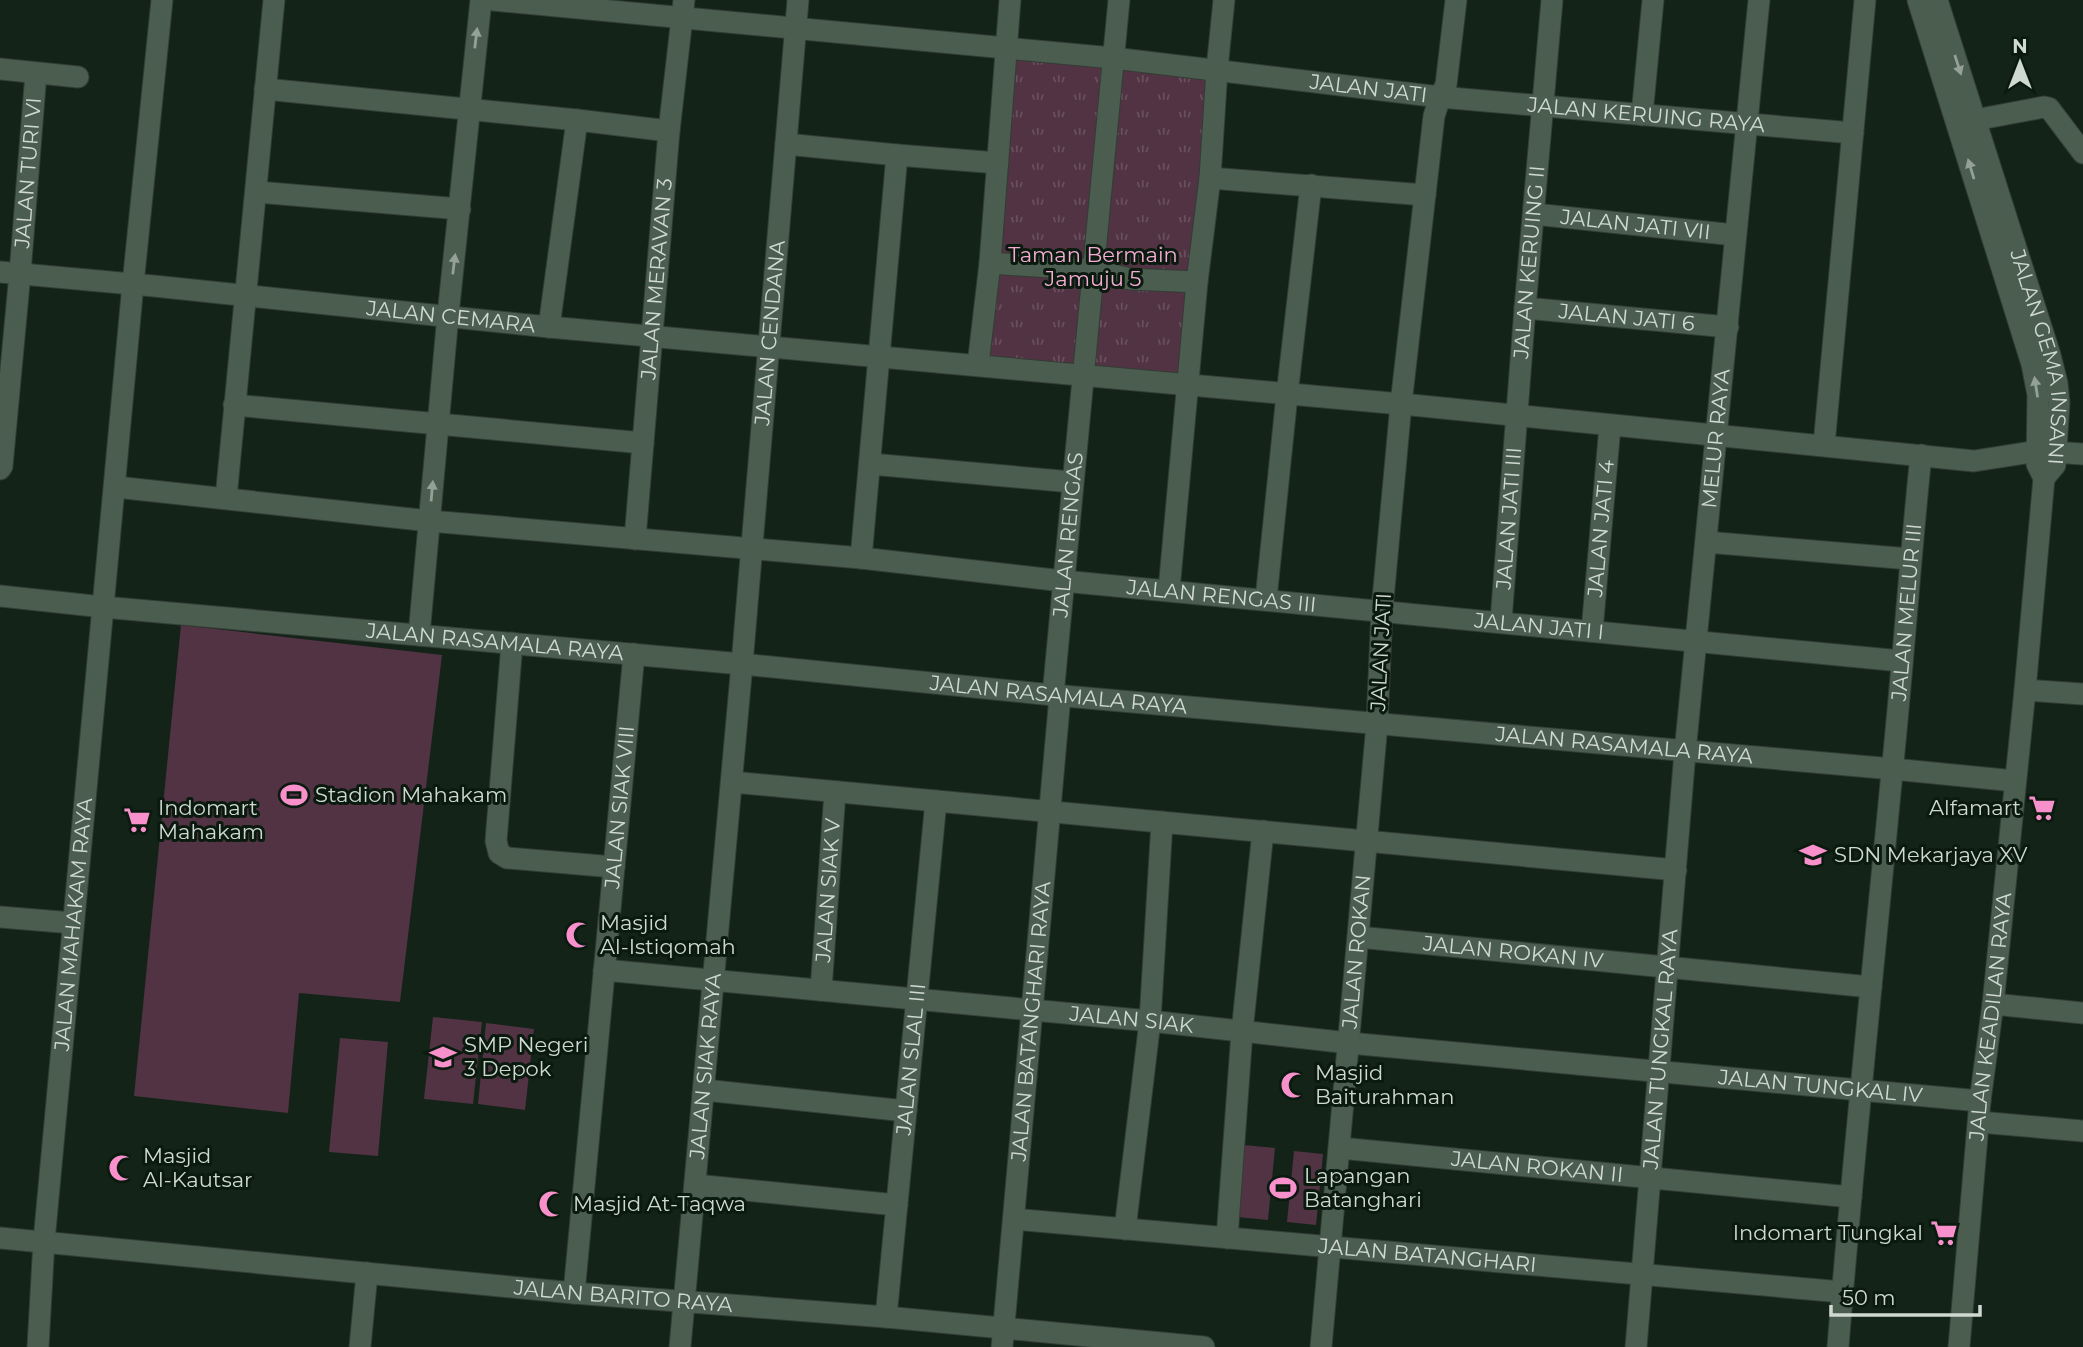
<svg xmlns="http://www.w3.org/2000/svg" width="2083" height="1347" viewBox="0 0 2083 1347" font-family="Montserrat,sans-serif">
  <defs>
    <pattern id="grass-tufts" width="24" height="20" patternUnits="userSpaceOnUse" patternTransform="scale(1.75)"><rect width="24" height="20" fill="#513343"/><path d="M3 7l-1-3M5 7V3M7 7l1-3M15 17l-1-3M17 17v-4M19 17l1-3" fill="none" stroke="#69505d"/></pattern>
  </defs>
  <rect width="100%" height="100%" fill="#132318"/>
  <path fill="url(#grass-tufts)" d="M1006 48 1217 69 1189 384 978 365Z"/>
  <g fill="#513343">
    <path d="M181 625 442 655 400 1002 299 993 288 1113 134 1096Z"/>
    <path d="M433 1017 482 1022 473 1104 424 1099Z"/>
    <path d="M486 1023 534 1029 525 1110 478 1104Z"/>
    <path d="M340 1038 388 1042 378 1156 329 1152Z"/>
    <path d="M1244 1145 1275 1148 1268 1220 1237 1217Z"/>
    <path d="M1294 1151 1323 1154 1316 1225 1287 1222Z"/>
  </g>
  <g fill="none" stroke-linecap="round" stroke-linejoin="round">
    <g stroke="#323d35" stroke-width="23">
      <g id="street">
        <path id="s1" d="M1456 0 1446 85 1440 97 1853 133"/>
        <path d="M0 69 78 77"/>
        <path d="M265 89 577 120 669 131"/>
        <path d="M1642 115 1653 0"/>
        <path d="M1975 120 2044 107 2049 108 2083 153"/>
        <path d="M786 144 897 155 998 163"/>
        <path d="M1210 178 1425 195"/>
        <path d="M257 192 460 209"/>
        <path id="s2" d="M1534 214 1735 235"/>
        <path d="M990 263 1093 270 1130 279 1197 282"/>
        <path id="s3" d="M0 272 154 286 549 327 1412 405 1974 461 2038 451 2083 454"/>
        <path id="s4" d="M1525 308 1728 327"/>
        <path d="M549 327 577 120"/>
        <path d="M978 365 990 263 1010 0"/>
        <path d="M234 405 643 443"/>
        <path d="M1824 445 1865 0"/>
        <path d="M871 464 1072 482"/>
        <path id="s5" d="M0 469 2 466 20 273 36 73"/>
        <path id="s6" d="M116 487 430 521 861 558 1063 581 1901 661"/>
        <path d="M226 498 274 0"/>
        <path id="s7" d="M635 539 669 131 684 0"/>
        <path d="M1706 542 1910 559"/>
        <path d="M861 558 897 155"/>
        <path d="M1169 590 1197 282 1210 178 1217 69 1224 0"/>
        <path id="s8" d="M0 596 103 607 742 664"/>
        <path d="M1266 599 1287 395 1311 185"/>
        <path id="s9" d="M1501 621 1525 308 1552 0"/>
        <path id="s10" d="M1592 631 1610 426"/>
        <path d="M419 635 448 315 481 0"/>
        <path d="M512 643 496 841 499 853 507 858 614 867"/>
        <path d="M2025 690 2083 694"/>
        <path id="s11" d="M1053 695 1119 0"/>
        <path d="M732 782 1676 870"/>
        <path d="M0 917 73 923"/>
        <path id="s12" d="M1358 937 1871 987"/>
        <path id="s13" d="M604 970 1150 1021 1349 1043 1980 1101"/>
        <path id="s14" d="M821 990 835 792"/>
        <path d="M1993 1004 2083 1013"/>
        <path d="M704 1090 906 1111"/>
        <path d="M1979 1122 2083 1131"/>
        <path id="s15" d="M1340 1148 1851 1197"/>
        <path d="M695 1185 897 1205"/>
        <path id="s16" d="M1014 1219 1842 1292"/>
        <path d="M1125 1229 1150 1021 1162 822"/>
        <path d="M1227 1238 1242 1032 1263 831"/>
        <path id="s17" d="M574 1293 634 654"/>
        <path id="s18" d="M886 1317 936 801"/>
        <path d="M38 1347 44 1241"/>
        <path d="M360 1347 367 1273"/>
        <path id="s19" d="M680 1347 742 664 798 0"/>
        <path id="s20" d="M1002 1347 1060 696"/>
        <path id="s21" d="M1321 1347 1377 724"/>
        <path id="s22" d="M1636 1347 1685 752 1759 0"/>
        <path id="s23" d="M1838 1347C1853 1155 1874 963 1892 772 1903 666 1910 560 1921 455"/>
      </g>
    </g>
    <g stroke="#323d35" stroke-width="23">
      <g id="secondary">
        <path id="s24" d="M493 0 1113 58 1440 97 1434 116 1401 404 1382 610 1377 724"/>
        <path d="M1918 0 2032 364 2038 395 2037 464 2044 478"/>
        <path id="s25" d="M1937 0 2050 355 2057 383 2059 403 2055 465 2044 478"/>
        <path id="s26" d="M742 664 1053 695 1893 769 2015 781"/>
        <path id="s27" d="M0 1238 574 1293 886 1317 1204 1347"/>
        <path id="s28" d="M44 1241 133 284 162 0"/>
        <path id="s29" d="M1959 1347 1980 1101 1993 1004 2025 690 2044 478"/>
      </g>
    </g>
    <use href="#street" stroke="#4b5d4f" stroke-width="21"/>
    <use href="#secondary" stroke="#4b5d4f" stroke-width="21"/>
  </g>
  <defs><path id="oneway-solid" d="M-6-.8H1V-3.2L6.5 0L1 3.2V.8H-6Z" transform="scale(1.75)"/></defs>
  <g fill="#94a196">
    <use href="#oneway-solid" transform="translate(476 38) rotate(-83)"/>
    <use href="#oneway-solid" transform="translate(1958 65) rotate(72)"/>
    <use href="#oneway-solid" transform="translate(1971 169) rotate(-107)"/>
    <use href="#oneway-solid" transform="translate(454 264) rotate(-83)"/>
    <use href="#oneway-solid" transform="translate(2036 387) rotate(-99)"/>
    <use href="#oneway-solid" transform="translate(432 491) rotate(-85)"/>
  </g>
  <defs>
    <g id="stadium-bare" transform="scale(2.1)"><path d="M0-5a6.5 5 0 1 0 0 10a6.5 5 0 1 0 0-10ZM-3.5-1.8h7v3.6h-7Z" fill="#f890cc" stroke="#0a1a0f" stroke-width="2.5" paint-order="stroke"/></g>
    <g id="supermarket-bare" transform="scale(2.1)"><path d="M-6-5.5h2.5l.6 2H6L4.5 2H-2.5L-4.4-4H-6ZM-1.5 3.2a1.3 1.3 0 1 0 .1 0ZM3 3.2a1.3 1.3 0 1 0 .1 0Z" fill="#f890cc" stroke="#0a1a0f" stroke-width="2.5" paint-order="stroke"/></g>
    <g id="school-bare" transform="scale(2.1)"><path d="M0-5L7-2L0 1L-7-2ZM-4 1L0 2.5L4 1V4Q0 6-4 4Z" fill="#f890cc" stroke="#0a1a0f" stroke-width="2.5" paint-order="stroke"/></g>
    <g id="mosque-bare" transform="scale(2.1)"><path d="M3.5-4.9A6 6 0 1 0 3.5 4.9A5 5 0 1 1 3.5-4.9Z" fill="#f890cc" stroke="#0a1a0f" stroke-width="2.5" paint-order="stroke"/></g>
  </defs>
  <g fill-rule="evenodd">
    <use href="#stadium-bare" x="294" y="795"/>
    <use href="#supermarket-bare" x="2042" y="808"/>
    <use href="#supermarket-bare" x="137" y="820"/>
    <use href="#school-bare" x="1813" y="855"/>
    <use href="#mosque-bare" x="579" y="935"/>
    <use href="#school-bare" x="443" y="1057"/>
    <use href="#mosque-bare" x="1294" y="1085"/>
    <use href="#mosque-bare" x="122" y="1168"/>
    <use href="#stadium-bare" x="1283" y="1188"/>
    <use href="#mosque-bare" x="552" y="1204"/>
    <use href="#supermarket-bare" x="1944" y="1233"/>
  </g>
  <g text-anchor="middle" stroke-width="6" stroke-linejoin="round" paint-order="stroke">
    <g font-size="21" fill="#cfd9d1" stroke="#0a1a0f">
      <text dy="7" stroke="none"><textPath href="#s24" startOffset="880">JALAN JATI</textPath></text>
      <text dy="7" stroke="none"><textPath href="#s1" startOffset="306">JALAN KERUING RAYA</textPath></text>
      <text dy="7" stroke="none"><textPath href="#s5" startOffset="298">JALAN TURI VI</textPath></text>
      <text dy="7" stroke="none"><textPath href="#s2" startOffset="102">JALAN JATI VII</textPath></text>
      <text dy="7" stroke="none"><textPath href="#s9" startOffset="360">JALAN KERUING II</textPath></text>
      <text dy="7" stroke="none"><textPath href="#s7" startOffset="261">JALAN MERAVAN 3</textPath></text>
      <text dy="7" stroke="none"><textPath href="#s3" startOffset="453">JALAN CEMARA</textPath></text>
      <text dy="7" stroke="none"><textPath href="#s4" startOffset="102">JALAN JATI 6</textPath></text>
      <text dy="7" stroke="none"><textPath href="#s19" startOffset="1018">JALAN CENDANA</textPath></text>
      <text dy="7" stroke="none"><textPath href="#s25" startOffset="373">JALAN GEMA INSANI</textPath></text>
      <text dy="7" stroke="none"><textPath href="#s22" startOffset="912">MELUR RAYA</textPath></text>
      <text dy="7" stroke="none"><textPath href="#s9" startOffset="103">JALAN JATI III</textPath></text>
      <text dy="7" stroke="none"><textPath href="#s10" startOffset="103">JALAN JATI 4</textPath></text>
      <text dy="7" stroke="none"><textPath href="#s11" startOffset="161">JALAN RENGAS</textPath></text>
      <text dy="7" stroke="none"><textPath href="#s6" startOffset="1111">JALAN RENGAS III</textPath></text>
      <text dy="7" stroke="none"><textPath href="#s23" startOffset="738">JALAN MELUR III</textPath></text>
      <text dy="7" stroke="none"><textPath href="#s6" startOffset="1430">JALAN JATI I</textPath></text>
      <text dy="7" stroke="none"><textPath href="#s8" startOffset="497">JALAN RASAMALA RAYA</textPath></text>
      <text transform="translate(1381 652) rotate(-87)" y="7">JALAN JATI</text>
      <text dy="7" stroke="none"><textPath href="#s26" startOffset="318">JALAN RASAMALA RAYA</textPath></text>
      <text dy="7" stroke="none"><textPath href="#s26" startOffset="886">JALAN RASAMALA RAYA</textPath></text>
      <text dy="7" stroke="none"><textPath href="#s17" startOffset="488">JALAN SIAK VIII</textPath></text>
      <text dy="7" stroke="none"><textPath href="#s14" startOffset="100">JALAN SIAK V</textPath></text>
      <text dy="7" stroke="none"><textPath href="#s28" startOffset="318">JALAN MAHAKAM RAYA</textPath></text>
      <text dy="7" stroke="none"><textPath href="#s12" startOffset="156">JALAN ROKAN IV</textPath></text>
      <text dy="7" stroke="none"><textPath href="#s21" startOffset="397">JALAN ROKAN</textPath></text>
      <text dy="7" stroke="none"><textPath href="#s29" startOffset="332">JALAN KEADILAN RAYA</textPath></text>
      <text dy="7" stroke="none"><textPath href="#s13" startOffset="530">JALAN SIAK</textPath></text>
      <text dy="7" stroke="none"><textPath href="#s20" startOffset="327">JALAN BATANGHARI RAYA</textPath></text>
      <text dy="7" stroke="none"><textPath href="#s22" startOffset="299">JALAN TUNGKAL RAYA</textPath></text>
      <text dy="7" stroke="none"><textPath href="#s18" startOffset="259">JALAN SLAL III</textPath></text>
      <text dy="7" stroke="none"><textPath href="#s19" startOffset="282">JALAN SIAK RAYA</textPath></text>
      <text dy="7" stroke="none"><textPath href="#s13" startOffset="1222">JALAN TUNGKAL IV</textPath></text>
      <text dy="7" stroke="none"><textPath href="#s15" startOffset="198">JALAN ROKAN II</textPath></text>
      <text dy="7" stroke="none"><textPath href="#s16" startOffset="415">JALAN BATANGHARI</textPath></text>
      <text dy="7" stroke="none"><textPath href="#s27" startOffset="626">JALAN BARITO RAYA</textPath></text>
    </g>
    <g font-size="21" fill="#f5acd4" stroke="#0a1a0f">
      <text x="1093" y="262">Taman Bermain<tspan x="1093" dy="24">Jamuju 5</tspan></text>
    </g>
    <g font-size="21" fill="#cfd9d1" stroke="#0a1a0f" text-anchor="start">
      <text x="315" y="802">Stadion Mahakam</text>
      <text x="158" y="815">Indomart<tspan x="158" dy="24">Mahakam</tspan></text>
      <text x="2021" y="815" text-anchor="end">Alfamart</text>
      <text x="1834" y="862">SDN Mekarjaya XV</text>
      <text x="600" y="930">Masjid<tspan x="600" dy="24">Al-Istiqomah</tspan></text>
      <text x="464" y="1052">SMP Negeri<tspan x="464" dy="24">3 Depok</tspan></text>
      <text x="1315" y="1080">Masjid<tspan x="1315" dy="24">Baiturahman</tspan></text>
      <text x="143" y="1163">Masjid<tspan x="143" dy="24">Al-Kautsar</tspan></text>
      <text x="1304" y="1183">Lapangan<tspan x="1304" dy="24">Batanghari</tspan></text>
      <text x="573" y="1211">Masjid At-Taqwa</text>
      <text x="1923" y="1240" text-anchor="end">Indomart Tungkal</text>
    </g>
  </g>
  <g transform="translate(2020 63)" stroke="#0a1a0f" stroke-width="5" paint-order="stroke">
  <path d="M0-5L12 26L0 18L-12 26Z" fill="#cfd9d1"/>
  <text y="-10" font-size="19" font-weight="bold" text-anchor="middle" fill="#cfd9d1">N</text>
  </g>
  <path d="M1831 1305v10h149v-10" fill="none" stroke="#cfd9d1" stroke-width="3.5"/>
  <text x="1842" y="1305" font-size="21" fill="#cfd9d1" stroke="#0a1a0f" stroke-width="5" paint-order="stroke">50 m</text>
</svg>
